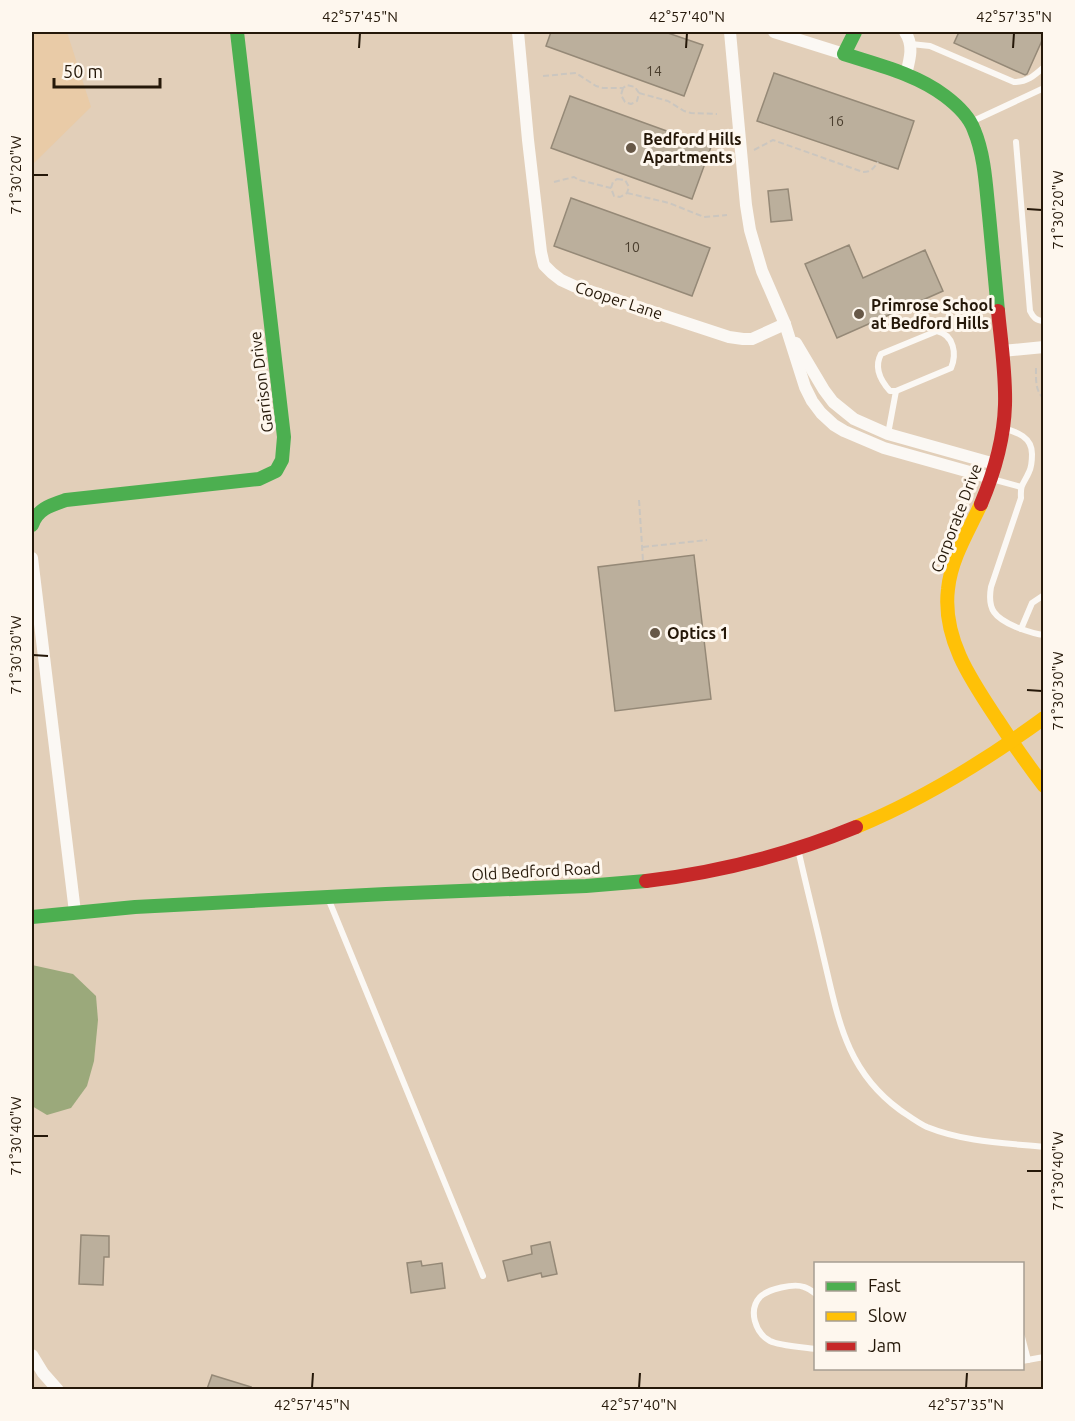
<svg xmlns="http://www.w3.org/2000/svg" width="1075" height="1421" viewBox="0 0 1075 1421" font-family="Ubuntu,sans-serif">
  <rect width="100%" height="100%" fill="#e2cfb9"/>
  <path fill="#e9cba7" d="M32 32H67L91 107 32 165Z"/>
  <path fill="#9ba97b" d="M32 965 73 974 96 996 98 1020 94 1061 87 1086 71 1108 47 1115 32 1106Z"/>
  <g fill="#bbaf9c" stroke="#958977" stroke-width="1.5">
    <path d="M551 32H665L703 45 684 96 546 46Z"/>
    <path d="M959 32H1044V36L1027 74 1025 75 954 43Z"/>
    <path d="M774 73 914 121 898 169 757 121Z"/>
    <path d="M570 96 711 147 692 199 551 148Z"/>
    <path d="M788 189 792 220 771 222 768 191Z"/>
    <path d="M571 198 710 248 692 296 554 246Z"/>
    <path d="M849 245 863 278 925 250 943 291 837 338 805 264Z"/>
    <path d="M694 555 711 699 615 711 598 567Z"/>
    <path d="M81 1235 109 1236V1257H104L103 1285 79 1284Z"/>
    <path d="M550 1242 557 1274 542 1277 541 1273 508 1281 503 1261 532 1254 531 1246Z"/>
    <path d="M421 1261 422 1266 442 1263 445 1288 411 1293 407 1263Z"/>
    <path d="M212 1375 251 1387 250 1389H207Z"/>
  </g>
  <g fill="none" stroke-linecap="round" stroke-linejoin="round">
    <g stroke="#cbc6bf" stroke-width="2" stroke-dasharray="6 3" stroke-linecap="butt">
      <path d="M543 76 576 73 596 86 603 88H623L627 85 635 87 639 93 637 101 631 104 625 102 621 95 623 88"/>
      <path d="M639 93 668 101 684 111 691 113 717 114"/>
      <path d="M754 150 773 140 863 172C871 172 873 169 878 162"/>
      <path d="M617 179 625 180 629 187 627 193 620 197 614 196 611 188 613 182Z"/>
      <path d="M554 182 574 177 579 180 611 188"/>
      <path d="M627 193 669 203 704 217 727 215"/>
      <path d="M1036 368C1036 379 1035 391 1044 399"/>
      <path d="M639 500 643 561"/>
      <path d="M643 547 707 540"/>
    </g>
    <g stroke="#fbf8f4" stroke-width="6">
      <path d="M911 44 930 46 1014 82C1027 82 1034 76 1044 67"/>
      <path d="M971 122 1044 88"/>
      <path d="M1016 142 1030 311C1033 317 1036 321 1044 321"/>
      <path d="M937 331C954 335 957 354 951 368L896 391H890C880 380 874 367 881 354Z"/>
      <path d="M1003 428C1017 432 1032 437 1032 454 1032 460 1032 466 1029 472 1024 484 1020 483 1021 498L991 587C987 610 995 618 1016 627 1024 630 1034 634 1044 635"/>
      <path d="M888 434 896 391"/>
      <path d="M992 479 1021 487"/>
      <path d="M1021 629 1032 603 1044 595"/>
      <path d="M798 849C806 885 815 920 823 955 838 1017 845 1070 900 1110 909 1116 918 1123 927 1127 964 1142 1005 1143 1044 1147"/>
      <path d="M328 898 483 1276"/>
      <path d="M816 1294C812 1291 808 1288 804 1287 794 1283 768 1289 760 1297 748 1310 755 1333 770 1341 780 1346 803 1347 816 1349"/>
      <path d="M1022 1337 1028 1360"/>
      <path d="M1022 1361 1044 1357"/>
    </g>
    <g stroke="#fbf8f4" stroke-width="12">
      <path d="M518 32 528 140 541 252 544 265 552 273 561 280 574 286 729 337 743 339H752L785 324"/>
      <path d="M730 32 746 205 750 230 762 271 785 324 805 387 812 401 821 413 834 425 844 431 884 448 991 478"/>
      <path d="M774 32 844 54"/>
      <path d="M905 32C914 45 910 59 906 74"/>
      <path d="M796 343 824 390 833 402 854 419 888 434 995 464"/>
      <path d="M1002 351 1044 347"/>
      <path d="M32 558 75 912"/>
      <path d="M32 1355 43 1373 58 1390"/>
    </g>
    <g stroke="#4caf50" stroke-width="14">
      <path d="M855 32 844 54C878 65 916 74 945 96 957 105 969 116 974 130 985 156 986 188 989 215 992 247 995 279 998 311"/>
      <path d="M32 525C37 509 51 505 66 500L259 479 276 471 282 460 284 437 237 32"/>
      <path d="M32 917 135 907 386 894 586 886 646 881"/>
    </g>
    <g stroke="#ffc107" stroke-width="14">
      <path d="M981 504C968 532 951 559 948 589 942 638 971 680 997 719 1012 742 1027 764 1044 786"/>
      <path d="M856 827C924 799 985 761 1044 718"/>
    </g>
    <g stroke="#c62828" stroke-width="14">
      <path d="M981 504C994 473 1004 439 1005 405 1006 374 1001 342 998 311"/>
      <path d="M646 881C719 872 788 855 856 827"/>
    </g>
  </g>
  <path fill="none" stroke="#251809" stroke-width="2" d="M359 48 360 33M686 48 687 33M1013 48 1014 33M33 175H48M1027 209 1042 210M33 655 48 656M1027 690 1042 691M33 1136H48M1027 1171H1042M312 1388 313 1373M639 1388 640 1373M966 1388 967 1373"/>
  <g fill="#675847" stroke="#fef7ee" stroke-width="2">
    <circle cx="631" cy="148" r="6"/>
    <circle cx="859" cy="314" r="6"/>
    <circle cx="655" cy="633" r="6"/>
  </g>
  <g text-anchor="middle" stroke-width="6" stroke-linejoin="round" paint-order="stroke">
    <g font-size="14" fill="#4a3e2e">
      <text x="654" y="76">14</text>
      <text x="836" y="126">16</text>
      <text x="632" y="252">10</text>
    </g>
    <g font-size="16" font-weight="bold" fill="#251809" stroke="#fef7ee" text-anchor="start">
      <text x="643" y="145">Bedford Hills<tspan x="643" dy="18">Apartments</tspan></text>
      <text x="871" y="311">Primrose School<tspan x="871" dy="18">at Bedford Hills</tspan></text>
      <text x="667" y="639">Optics 1</text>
    </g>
    <g font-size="16" fill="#251809" stroke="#fef7ee">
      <text transform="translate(619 300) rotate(18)" y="6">Cooper Lane</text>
      <text transform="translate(261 382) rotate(-97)" y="6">Garrison Drive</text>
      <text transform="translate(956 518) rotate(-69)" y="6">Corporate Drive</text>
      <text transform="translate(536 871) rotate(-3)" y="6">Old Bedford Road</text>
    </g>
  </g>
  <rect width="1075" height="1421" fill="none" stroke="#fef7ee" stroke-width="66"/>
  <rect x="814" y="1262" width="210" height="108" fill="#fef7ee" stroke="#a79e92" stroke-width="1.5"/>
  <rect x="826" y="1282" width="30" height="9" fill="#4caf50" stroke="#a79e92" stroke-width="1.5"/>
  <text x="868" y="1292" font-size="18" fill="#251809">Fast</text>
  <rect x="826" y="1312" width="30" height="9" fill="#ffc107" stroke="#a79e92" stroke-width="1.5"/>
  <text x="868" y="1322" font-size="18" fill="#251809">Slow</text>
  <rect x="826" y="1342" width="30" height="9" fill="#c62828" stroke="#a79e92" stroke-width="1.5"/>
  <text x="868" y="1352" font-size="18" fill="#251809">Jam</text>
  <path d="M54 78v9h106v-9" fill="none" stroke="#251809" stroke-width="3"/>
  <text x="63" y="78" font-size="18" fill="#251809" stroke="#fef7ee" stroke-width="4.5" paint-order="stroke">50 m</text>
  <rect x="33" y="33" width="1009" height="1355" fill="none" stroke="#251809" stroke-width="2"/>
  <g font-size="15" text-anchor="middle" fill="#251809">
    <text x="360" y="22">42°57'45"N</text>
    <text x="687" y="22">42°57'40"N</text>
    <text x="1014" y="22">42°57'35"N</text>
    <text transform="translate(16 175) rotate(-90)" y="5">71°30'20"W</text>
    <text transform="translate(1058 210) rotate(-90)" y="5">71°30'20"W</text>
    <text transform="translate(16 655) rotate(-90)" y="5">71°30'30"W</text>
    <text transform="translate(1058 691) rotate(-90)" y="5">71°30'30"W</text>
    <text transform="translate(16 1136) rotate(-90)" y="5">71°30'40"W</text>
    <text transform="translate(1058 1171) rotate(-90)" y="5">71°30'40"W</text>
    <text x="312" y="1410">42°57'45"N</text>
    <text x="639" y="1410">42°57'40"N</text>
    <text x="966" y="1410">42°57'35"N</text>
  </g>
</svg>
